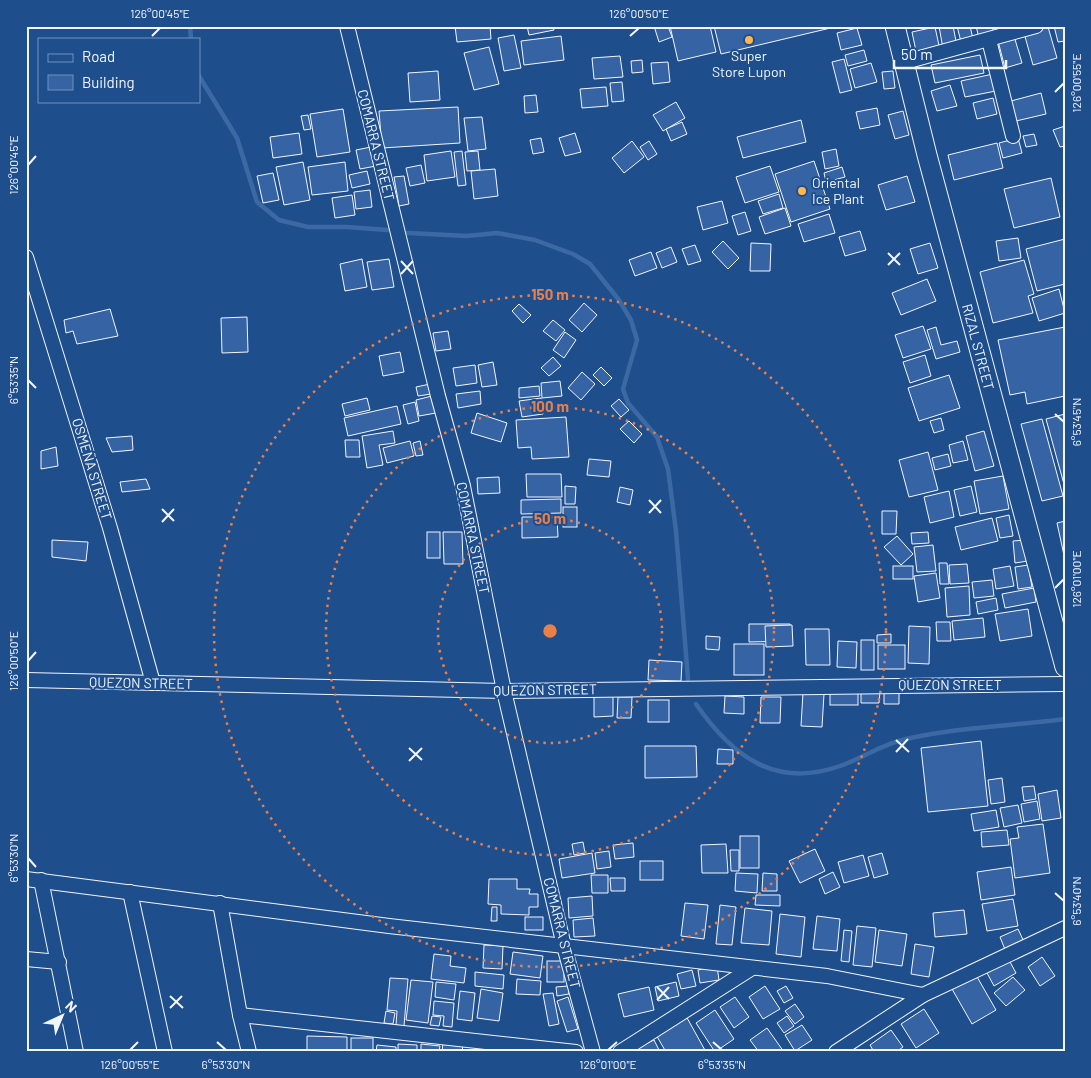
<svg xmlns="http://www.w3.org/2000/svg" width="1091" height="1078" viewBox="0 0 1091 1078" font-family="Barlow,sans-serif">
  <rect width="100%" height="100%" fill="#1f4e8c"/>
  <g fill="none" stroke-linecap="round" stroke-linejoin="round">
    <g stroke="#3b69a3" stroke-width="4.5">
      <path d="M190 26 191 39"/>
      <path d="M199 76 237 138 257 202 279 220 308 227H347L387 230"/>
      <path d="M408 233 467 236 497 233 535 240 573 254 590 264 619 300 631 320 637 340 623 389 628 403 657 437 668 469 676 531 688 679"/>
      <path d="M696 704C732 756 775 789 840 766 863 758 882 744 906 739 958 727 1012 726 1065 719"/>
    </g>
  </g>
  <g fill="#3563a3" stroke="#f2f6ff">
    <path d="M455 26H490L491 39 457 42Z"/>
    <path d="M527 26H553L554 30 529 35Z"/>
    <path d="M654 26H668L672 37 659 42Z"/>
    <path d="M670 26H710L716 52 678 61Z"/>
    <path d="M714 26H839L721 54Z"/>
    <path d="M939 26H953L957 46 943 49Z"/>
    <path d="M957 26H970L974 43 962 46Z"/>
    <path d="M976 26H992L994 34 979 38Z"/>
    <path d="M1054 26H1065V41L1058 42Z"/>
    <path d="M935 27 940 50 917 56 912 32Z"/>
    <path d="M1048 27 1057 58 1033 65 1024 33Z"/>
    <path d="M857 28 862 45 841 50 837 33Z"/>
    <path d="M514 35 521 68 504 71 498 38Z"/>
    <path d="M561 36 564 60 524 65 521 41Z"/>
    <path d="M1014 36 1022 63 1005 68 998 41Z"/>
    <path d="M489 47 499 84 474 90 464 53Z"/>
    <path d="M864 50 867 61 848 66 845 55Z"/>
    <path d="M980 55 984 73 935 83 931 65Z"/>
    <path d="M620 56 623 77 594 79 592 58Z"/>
    <path d="M844 59 852 90 840 93 832 62Z"/>
    <path d="M642 60 643 72 632 73 631 61Z"/>
    <path d="M668 62 670 82 653 84 651 63Z"/>
    <path d="M871 63 877 82 855 88 850 69Z"/>
    <path d="M438 71 440 100 410 102 408 73Z"/>
    <path d="M893 71 895 88 884 89 882 72Z"/>
    <path d="M993 74 996 91 965 97 961 81Z"/>
    <path d="M622 82 624 101 612 102 610 83Z"/>
    <path d="M950 85 957 106 937 111 931 91Z"/>
    <path d="M606 87 608 106 582 108 580 89Z"/>
    <path d="M1041 93 1046 114 1016 121 1011 101Z"/>
    <path d="M536 95 538 112 525 113 524 96Z"/>
    <path d="M993 98 997 114 977 119 973 103Z"/>
    <path d="M676 102 685 118 663 131 653 115Z"/>
    <path d="M458 107 460 143 382 148 379 111Z"/>
    <path d="M877 108 880 125 860 129 856 112Z"/>
    <path d="M343 109 350 152 317 157 310 114Z"/>
    <path d="M903 111 909 135 895 139 888 115Z"/>
    <path d="M308 115 311 129 304 130 301 116Z"/>
    <path d="M482 117 486 149 468 151 464 118Z"/>
    <path d="M801 120 806 142 743 158 737 137Z"/>
    <path d="M682 122 687 134 671 141 666 129Z"/>
    <path d="M1065 126V146L1060 147 1053 130Z"/>
    <path d="M299 133 302 154 273 158 270 137Z"/>
    <path d="M575 133 581 152 565 156 559 138Z"/>
    <path d="M1034 134 1037 145 1026 147 1023 136Z"/>
    <path d="M541 138 544 152 533 154 530 140Z"/>
    <path d="M1018 138 1022 153 1003 158 999 143Z"/>
    <path d="M632 141 644 157 624 173 612 158Z"/>
    <path d="M649 141 657 154 648 160 640 147Z"/>
    <path d="M997 143 1003 168 954 180 948 155Z"/>
    <path d="M371 147 376 166 360 169 356 150Z"/>
    <path d="M836 149 839 166 825 169 822 152Z"/>
    <path d="M451 151 455 177 427 181 424 155Z"/>
    <path d="M462 151 466 185 458 186 454 152Z"/>
    <path d="M478 151 480 170 467 171 465 152Z"/>
    <path d="M814 161 830 209 791 222 775 174Z"/>
    <path d="M303 162 310 200 284 205 276 167Z"/>
    <path d="M345 162 348 191 312 195 308 167Z"/>
    <path d="M421 165 425 183 410 186 406 168Z"/>
    <path d="M770 166 779 192 745 203 736 177Z"/>
    <path d="M842 167 845 177 826 182 824 173Z"/>
    <path d="M495 169 498 196 474 199 471 171Z"/>
    <path d="M367 171 370 184 352 188 349 175Z"/>
    <path d="M273 173 279 200 263 203 257 176Z"/>
    <path d="M404 176 409 204 399 206 394 177Z"/>
    <path d="M907 176 915 202 886 210 878 185Z"/>
    <path d="M1051 178 1060 217 1014 228 1004 189Z"/>
    <path d="M370 190 372 207 356 209 354 192Z"/>
    <path d="M779 194 783 208 763 214 758 201Z"/>
    <path d="M352 195 355 215 335 218 332 198Z"/>
    <path d="M722 201 728 223 703 230 697 207Z"/>
    <path d="M785 208 791 226 765 234 759 217Z"/>
    <path d="M745 212 751 231 738 235 732 216Z"/>
    <path d="M829 214 835 233 804 242 798 224Z"/>
    <path d="M860 231 866 250 845 256 839 237Z"/>
    <path d="M1018 238 1021 258 999 261 996 241Z"/>
    <path d="M1065 239V284L1037 291 1026 249Z"/>
    <path d="M723 241 739 258 728 269 712 252Z"/>
    <path d="M751 243 771 244 770 271H750Z"/>
    <path d="M930 243 938 268 918 274 910 249Z"/>
    <path d="M695 245 701 261 688 265 682 249Z"/>
    <path d="M671 247 677 262 662 268 656 253Z"/>
    <path d="M651 252 657 268 635 276 629 260Z"/>
    <path d="M362 259 367 287 345 291 340 264Z"/>
    <path d="M389 259 394 287 372 290 367 262Z"/>
    <path d="M1024 260 1034 294 1028 296 1033 313 993 323 980 272Z"/>
    <path d="M927 279 936 301 901 315 892 293Z"/>
    <path d="M1059 289 1065 313 1039 321 1032 298Z"/>
    <path d="M584 303 597 315 582 332 569 320Z"/>
    <path d="M519 304 531 315 523 323 512 311Z"/>
    <path d="M110 309 118 336 77 344 73 331 66 333 64 320Z"/>
    <path d="M247 317 248 352 222 353 221 318Z"/>
    <path d="M553 320 565 330 556 341 543 331Z"/>
    <path d="M923 326 931 349 903 358 895 335Z"/>
    <path d="M936 327 941 345 957 341 960 352 936 359 927 330Z"/>
    <path d="M1065 327V396L1027 404 1025 392 1010 395 998 340Z"/>
    <path d="M448 331 451 349 436 351 433 333Z"/>
    <path d="M565 332 576 340 564 358 553 350Z"/>
    <path d="M400 352 404 372 383 376 379 356Z"/>
    <path d="M925 355 931 376 910 383 903 362Z"/>
    <path d="M553 357 561 366 549 376 541 368Z"/>
    <path d="M493 362 497 385 482 387 478 365Z"/>
    <path d="M475 365 477 383 456 386 453 368Z"/>
    <path d="M601 367 612 378 604 386 593 375Z"/>
    <path d="M582 372 595 384 581 400 568 388Z"/>
    <path d="M949 375 960 408 919 421 908 388Z"/>
    <path d="M560 381 562 396 542 398 541 383Z"/>
    <path d="M430 384 431 394 418 396 416 387Z"/>
    <path d="M539 386 540 396 519 398V388Z"/>
    <path d="M480 391 481 404 458 408 456 394Z"/>
    <path d="M432 396 436 413 419 416 416 400Z"/>
    <path d="M367 398 370 410 345 416 342 404Z"/>
    <path d="M541 398 543 414 522 417 519 401Z"/>
    <path d="M619 399 629 410 621 417 611 406Z"/>
    <path d="M415 402 419 421 408 424 403 405Z"/>
    <path d="M397 406 401 424 348 436 344 418Z"/>
    <path d="M477 413 507 423 501 442 471 433Z"/>
    <path d="M1065 414V488L1046 419Z"/>
    <path d="M566 417 569 457 532 459 531 447 518 448 516 420Z"/>
    <path d="M941 418 944 430 934 433 930 421Z"/>
    <path d="M1042 419 1063 496 1042 501 1021 424Z"/>
    <path d="M629 421 642 434 634 443 620 429Z"/>
    <path d="M393 431 395 443 379 445 383 465 367 468 362 436Z"/>
    <path d="M984 431 994 466 975 471 966 436Z"/>
    <path d="M132 436 133 450 112 452 106 438Z"/>
    <path d="M345 440H359L360 457H346Z"/>
    <path d="M410 441 414 456 387 463 383 448Z"/>
    <path d="M420 441 423 455 416 456 413 443Z"/>
    <path d="M963 441 968 460 953 463 949 445Z"/>
    <path d="M56 447 58 466 41 469V451Z"/>
    <path d="M928 452 938 490 909 497 899 460Z"/>
    <path d="M948 454 951 466 935 470 932 458Z"/>
    <path d="M589 459 611 461 609 477 587 475Z"/>
    <path d="M526 474H561L562 497H527Z"/>
    <path d="M1003 476 1009 509 980 514 974 481Z"/>
    <path d="M499 477 500 493 478 494 477 478Z"/>
    <path d="M146 479 150 489 122 492 120 482Z"/>
    <path d="M565 486 576 487 575 504H565Z"/>
    <path d="M971 486 977 512 960 516 954 490Z"/>
    <path d="M620 487 633 490 630 505 617 502Z"/>
    <path d="M949 491 954 517 930 523 924 497Z"/>
    <path d="M561 499V513L521 514V500Z"/>
    <rect x="563" y="507" width="14" height="20"/>
    <path d="M882 511H897L896 534H882Z"/>
    <path d="M1009 515 1013 536 1000 538 996 518Z"/>
    <path d="M522 517H557L558 537 522 538Z"/>
    <path d="M992 518 998 541 961 550 955 527Z"/>
    <path d="M1065 521V560L1057 523Z"/>
    <rect x="427" y="532" width="13" height="26"/>
    <path d="M443 532H462L463 564H444Z"/>
    <path d="M928 532 929 543 912 544 911 533Z"/>
    <path d="M897 536 913 554 901 565 884 547Z"/>
    <path d="M52 540 88 542 86 561 52 557Z"/>
    <path d="M1026 540 1028 561 1015 563 1013 541Z"/>
    <path d="M933 545 936 571 917 572 914 547Z"/>
    <path d="M939 563H947L949 584H940Z"/>
    <path d="M967 564 969 583 950 584 949 565Z"/>
    <path d="M1028 565 1032 587 1018 589 1015 567Z"/>
    <rect x="893" y="566" width="20" height="13"/>
    <path d="M1010 566 1014 586 996 589 993 569Z"/>
    <path d="M936 573 940 598 918 602 914 576Z"/>
    <path d="M992 580 994 596 974 598 972 582Z"/>
    <path d="M969 586 970 615 947 617 945 588Z"/>
    <path d="M1034 588 1036 602 1005 608 1002 594Z"/>
    <path d="M996 598 998 610 978 614 976 602Z"/>
    <path d="M1028 609 1032 636 1000 641 995 614Z"/>
    <path d="M983 618 985 637 954 640 952 621Z"/>
    <path d="M936 622H950L951 641H937Z"/>
    <path d="M749 624H790V641L749 642Z"/>
    <path d="M792 625 793 646 766 647 765 626Z"/>
    <path d="M909 626 930 627 929 664 908 663Z"/>
    <path d="M805 629H829L830 665H806Z"/>
    <path d="M891 634V643H877V635Z"/>
    <path d="M706 636 720 637 719 650 706 649Z"/>
    <rect x="861" y="640" width="13" height="30"/>
    <path d="M838 641 857 642 856 668 837 667Z"/>
    <rect x="734" y="644" width="30" height="31"/>
    <rect x="878" y="645" width="27" height="24"/>
    <path d="M649 660 682 662 681 681 648 680Z"/>
    <rect x="830" y="690" width="28" height="15"/>
    <path d="M861 691 880 692 879 703H861Z"/>
    <path d="M884 691 899 692V704H884Z"/>
    <path d="M803 692 824 694 822 727 801 726Z"/>
    <path d="M613 696V716L594 717V697Z"/>
    <path d="M725 696 744 697V714L724 713Z"/>
    <path d="M618 697H632L631 718H617Z"/>
    <path d="M761 697H781L780 723H760Z"/>
    <rect x="648" y="700" width="21" height="22"/>
    <path d="M981 741 988 806 928 812 921 748Z"/>
    <path d="M645 746H696L697 777 645 778Z"/>
    <path d="M718 749 733 750V764H717Z"/>
    <path d="M1002 778 1005 802 991 804 988 780Z"/>
    <path d="M1034 786 1036 799 1024 801 1022 787Z"/>
    <path d="M1057 790 1061 818 1042 821 1038 794Z"/>
    <path d="M1037 801 1040 819 1024 822 1021 804Z"/>
    <path d="M1018 805 1022 823 1004 827 1000 808Z"/>
    <path d="M996 810 999 827 974 831 971 814Z"/>
    <path d="M1043 824 1050 873 1015 878 1010 839 1019 838 1017 827Z"/>
    <path d="M1007 830 1009 845 982 847 981 832Z"/>
    <rect x="740" y="836" width="19" height="32"/>
    <path d="M583 842 585 853 574 855 572 844Z"/>
    <path d="M633 843 634 857 615 859 613 845Z"/>
    <path d="M726 844 728 873H702L701 845Z"/>
    <path d="M815 849 825 871 800 883 789 861Z"/>
    <path d="M730 850H739V871H731Z"/>
    <path d="M609 851 611 867 597 869 595 853Z"/>
    <path d="M592 853 595 873 562 878 559 859Z"/>
    <path d="M882 853 888 874 874 878 868 857Z"/>
    <path d="M863 855 869 876 844 883 838 862Z"/>
    <rect x="640" y="861" width="23" height="19"/>
    <path d="M1011 867 1015 895 981 900 977 872Z"/>
    <path d="M833 872 840 887 825 894 819 879Z"/>
    <path d="M736 873 758 874 757 893 735 891Z"/>
    <path d="M763 873 777 874V891H762Z"/>
    <path d="M591 875H608V893H592Z"/>
    <path d="M610 878H625V891H611Z"/>
    <path d="M489 879H517V889H530L529 894H538V907H529V915L501 914V905L488 904Z"/>
    <path d="M756 895H780V906L755 905Z"/>
    <path d="M592 896 593 916 569 918 568 898Z"/>
    <path d="M1013 899 1018 926 987 931 982 904Z"/>
    <path d="M685 903 708 905 704 939 681 936Z"/>
    <path d="M720 905 736 907 732 945 716 944Z"/>
    <path d="M492 907H497V921H491Z"/>
    <path d="M745 908 772 911 769 945 741 943Z"/>
    <path d="M964 910 967 934 935 937 933 913Z"/>
    <path d="M780 914 805 917 801 957 776 954Z"/>
    <path d="M817 916 840 919 837 951 813 949Z"/>
    <rect x="525" y="917" width="18" height="13"/>
    <path d="M593 918 595 936 574 937 573 920Z"/>
    <path d="M857 926 876 928 872 967 853 965Z"/>
    <path d="M1018 929 1025 944 1006 952 1000 937Z"/>
    <path d="M844 930 852 931 849 962 841 961Z"/>
    <path d="M879 930 907 934 902 966 875 962Z"/>
    <path d="M915 944 934 947 929 977 911 974Z"/>
    <path d="M484 945 503 946 502 969 483 968Z"/>
    <path d="M513 952 543 956 540 978 510 974Z"/>
    <path d="M434 954 451 956 450 966 466 968 464 983 431 979Z"/>
    <path d="M1042 957 1055 976 1040 986 1028 967Z"/>
    <path d="M1009 960 1016 973 994 986 987 973Z"/>
    <rect x="547" y="961" width="17" height="21"/>
    <path d="M717 966 719 980 700 983 698 970Z"/>
    <path d="M692 970 696 986 681 989 677 974Z"/>
    <path d="M475 972 504 975 503 989 475 986Z"/>
    <path d="M976 975 996 1010 972 1024 952 989Z"/>
    <path d="M1013 977 1025 990 1006 1006 994 993Z"/>
    <path d="M390 978 408 979 404 1026 396 1025 397 1011 387 1010Z"/>
    <path d="M517 979 541 981 540 995 516 994Z"/>
    <path d="M411 980 433 982 428 1023 406 1020Z"/>
    <path d="M436 982 456 984 454 1000 435 997Z"/>
    <path d="M676 982 679 996 658 1001 655 987Z"/>
    <path d="M568 986 569 994 557 996 556 987Z"/>
    <path d="M765 986 780 1009 763 1019 749 997Z"/>
    <path d="M786 986 793 998 784 1003 777 991Z"/>
    <path d="M649 987 654 1010 624 1017 618 994Z"/>
    <path d="M481 989 503 993 499 1021 477 1018Z"/>
    <path d="M460 991 475 993 472 1021 457 1019Z"/>
    <path d="M553 993 559 1024 549 1026 543 994Z"/>
    <path d="M568 997 578 1029 567 1032 557 1001Z"/>
    <path d="M735 997 749 1017 734 1028 720 1007Z"/>
    <path d="M434 1001 454 1003 452 1027 443 1026 444 1016 433 1015Z"/>
    <path d="M795 1004 804 1017 795 1024 785 1011Z"/>
    <path d="M924 1009 939 1033 916 1048 901 1024Z"/>
    <path d="M715 1010 734 1039 715 1052 696 1023Z"/>
    <path d="M386 1011 395 1013 393 1024 384 1023Z"/>
    <path d="M432 1016 441 1017 439 1026 430 1025Z"/>
    <path d="M686 1016 706 1052H666L655 1033Z"/>
    <path d="M787 1016 794 1026 784 1033 777 1023Z"/>
    <path d="M802 1025 812 1040 795 1051 785 1035Z"/>
    <path d="M767 1028 784 1052H759L750 1040Z"/>
    <path d="M891 1030 903 1047 896 1052H874L870 1045Z"/>
    <path d="M307 1036 347 1037V1052H307Z"/>
    <rect x="351" y="1038" width="22" height="14"/>
    <path d="M654 1040 660 1052H635L634 1049Z"/>
    <path d="M443 1043 463 1045 462 1052H442Z"/>
    <path d="M398 1044 417 1045V1052H398Z"/>
    <path d="M421 1044 440 1046 439 1052H421Z"/>
    <path d="M377 1045 396 1047V1052H376Z"/>
  </g>
  <g fill="none" stroke-linecap="round" stroke-linejoin="round">
    <g stroke="#f2f6ff" stroke-width="16">
      <g id="street">
        <path d="M347 26 438 396 463 486 504 691 564 946 593 1052"/>
        <path d="M989 40 1013 136"/>
        <path d="M905 62 1036 26"/>
        <path d="M26 257 110 528 153 683"/>
        <path d="M26 680 504 691 1065 684"/>
        <path d="M26 879 389 926 827 976 923 995 836 1052"/>
        <path d="M41 880 76 1052"/>
        <path d="M130 892 165 1052"/>
        <path d="M220 903 240 1015 249 1052"/>
        <path d="M26 959 59 962"/>
        <path d="M923 995 1065 928"/>
        <path d="M240 1015 576 1052"/>
        <path d="M620 1052 752 968"/>
      </g>
    </g>
    <g stroke="#f2f6ff" stroke-width="21">
      <path id="secondary" d="M895 26 927 155 1065 667"/>
    </g>
    <use href="#street" stroke="#1f4e8c" stroke-width="14"/>
    <use href="#secondary" stroke="#1f4e8c" stroke-width="19"/>
  </g>
  <path fill="none" stroke="#f2f6ff" stroke-width="2" d="M152 36 160 28M630 36 639 28M1055 92 1064 83M28 165 36 156M888 253 900 265M401 261 413 274M888 265 900 253M401 274 413 261M28 380 36 388M1055 414 1064 422M649 500 661 513M162 509 174 521M649 513 661 500M162 522 174 509M1055 588 1064 579M28 661 36 652M896 740 909 752M409 748 422 760M896 752 908 739M409 761 422 748M28 858 36 867M1055 893 1064 901M657 987 669 999M170 996 183 1008M657 1000 669 987M170 1008 182 996M217 1042 226 1050M713 1042 722 1050M130 1050 138 1042M608 1050 617 1042"/>
  <g fill="none" stroke="#ea8049" stroke-width="2.5" stroke-dasharray="2.5 5">
    <circle cx="550" cy="631" r="112"/>
    <circle cx="550" cy="631" r="224"/>
    <circle cx="550" cy="631" r="336"/>
  </g>
  <g fill="#ffb74d" stroke="#1f4e8c" stroke-width="2">
    <circle cx="749" cy="40" r="5"/>
    <circle cx="802" cy="191" r="5"/>
  </g>
  <g text-anchor="middle" stroke-width="4" stroke-linejoin="round" paint-order="stroke">
    <g font-size="14" fill="#f2f6ff" stroke="#1f4e8c">
      <text x="749" y="61">Super<tspan x="749" dy="16">Store Lupon</tspan></text>
      <text x="812" y="188" text-anchor="start">Oriental<tspan x="812" dy="16">Ice Plant</tspan></text>
    </g>
    <g font-size="14" fill="#f2f6ff" stroke="#1f4e8c">
      <text transform="translate(376 145) rotate(76)" y="5">COMARRA STREET</text>
      <text transform="translate(978 347) rotate(75)" y="5">RIZAL STREET</text>
      <text transform="translate(92 469) rotate(73)" y="5">OSMEÑA STREET</text>
      <text transform="translate(473 538) rotate(78)" y="5">COMARRA STREET</text>
      <text transform="translate(141 683) rotate(1)" y="5">QUEZON STREET</text>
      <text x="950" y="690">QUEZON STREET</text>
      <text transform="translate(545 690) rotate(-1)" y="5">QUEZON STREET</text>
      <text transform="translate(562 933) rotate(76)" y="5">COMARRA STREET</text>
    </g>
  </g>
  <circle cx="550" cy="631" r="8" fill="#ea8049" stroke="#1f4e8c" stroke-width="2.5"/>
  <g font-size="15" text-anchor="middle" font-weight="bold" fill="#ea8049" stroke="#1f4e8c" stroke-width="4" stroke-linejoin="round" paint-order="stroke">
    <text x="550" y="300">150 m</text>
    <text x="550" y="412">100 m</text>
    <text x="550" y="524">50 m</text>
  </g>
  <rect width="1091" height="1078" fill="none" stroke="#1f4e8c" stroke-width="55"/>
  <rect x="38" y="38" width="162" height="65" fill="#1f4e8c" stroke="#7391ba"/>
  <rect x="48" y="54" width="25" height="8" fill="#1f4e8c" stroke="#7391ba"/>
  <text x="82" y="62" font-size="15" fill="#f2f6ff">Road</text>
  <rect x="48" y="75" width="25" height="15" fill="#3563a3" stroke="#7391ba"/>
  <text x="82" y="88" font-size="15" fill="#f2f6ff">Building</text>
  <g transform="translate(62 1016) rotate(44)" stroke="#1f4e8c" stroke-width="4" paint-order="stroke">
  <path d="M0-4L9 19L0 12L-9 19Z" fill="#f2f6ff"/>
  <text y="-8" font-size="14" font-weight="bold" text-anchor="middle" fill="#f2f6ff">N</text>
  </g>
  <path d="M894 60v8h112v-8" fill="none" stroke="#f2f6ff" stroke-width="2.5"/>
  <text x="901" y="60" font-size="15" fill="#f2f6ff" stroke="#1f4e8c" stroke-width="4" paint-order="stroke">50 m</text>
  <rect x="28" y="28" width="1036" height="1022" fill="none" stroke="#f2f6ff" stroke-width="2"/>
  <g font-size="12" text-anchor="middle" fill="#f2f6ff">
    <text x="160" y="18">126°00'45"E</text>
    <text x="639" y="18">126°00'50"E</text>
    <text transform="translate(1077 83) rotate(-90)" y="4">126°00'55"E</text>
    <text transform="translate(14 165) rotate(-90)" y="4">126°00'45"E</text>
    <text transform="translate(14 380) rotate(-90)" y="4">6°53'35"N</text>
    <text transform="translate(1077 422) rotate(-90)" y="4">6°53'45"N</text>
    <text transform="translate(1077 579) rotate(-90)" y="4">126°01'00"E</text>
    <text transform="translate(14 661) rotate(-90)" y="4">126°00'50"E</text>
    <text transform="translate(14 858) rotate(-90)" y="4">6°53'30"N</text>
    <text transform="translate(1077 901) rotate(-90)" y="4">6°53'40"N</text>
    <text x="130" y="1069">126°00'55"E</text>
    <text x="226" y="1069">6°53'30"N</text>
    <text x="608" y="1069">126°01'00"E</text>
    <text x="722" y="1069">6°53'35"N</text>
  </g>
</svg>
